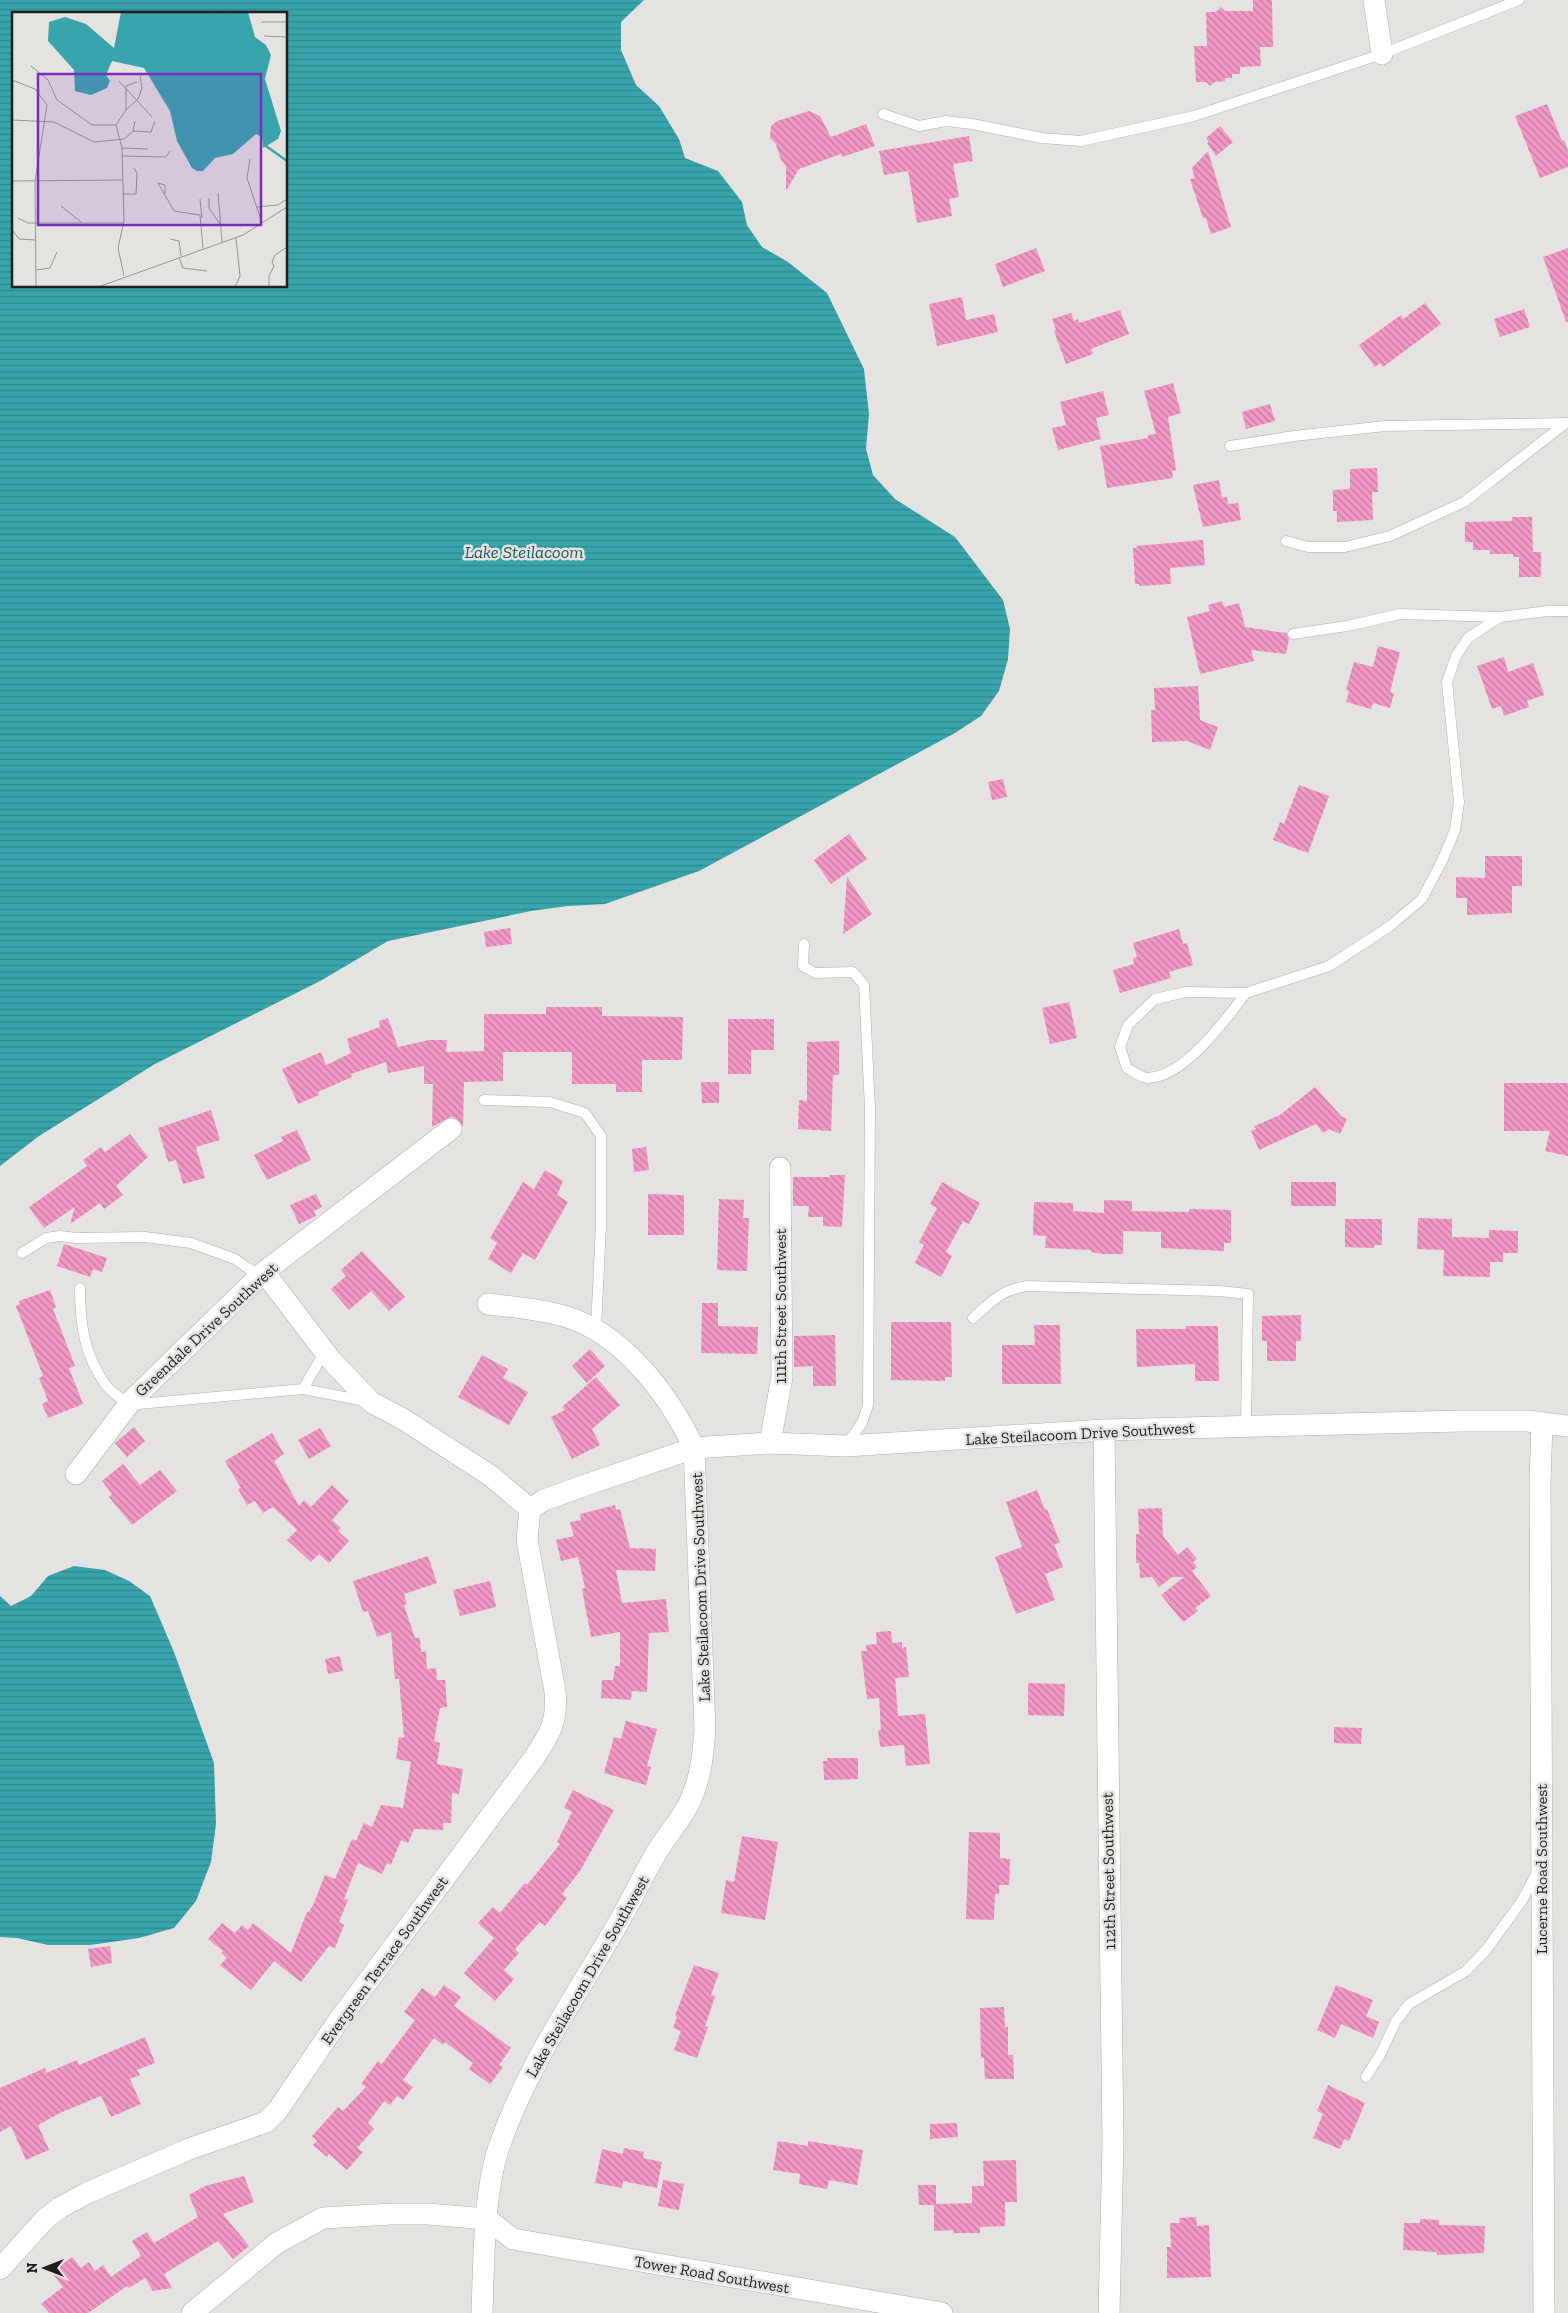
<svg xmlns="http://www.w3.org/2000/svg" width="1568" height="2313" viewBox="0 0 1568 2313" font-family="'Zilla Slab',serif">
  <defs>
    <pattern id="water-rules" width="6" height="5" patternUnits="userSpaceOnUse" patternTransform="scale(1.25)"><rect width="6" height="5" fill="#38a5ad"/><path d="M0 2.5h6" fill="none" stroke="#2f868c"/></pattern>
    <pattern id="building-back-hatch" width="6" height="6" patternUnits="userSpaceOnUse" patternTransform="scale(1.25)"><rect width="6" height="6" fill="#f298c5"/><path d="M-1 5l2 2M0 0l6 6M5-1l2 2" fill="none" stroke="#c47b9f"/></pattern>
  </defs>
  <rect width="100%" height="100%" fill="#e5e3e0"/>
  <g fill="url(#water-rules)" fill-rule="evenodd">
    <path d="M0 0H644L621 22V50L636 85 659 106 679 139 685 158 718 171 742 202 747 225 762 247 788 262 827 293 864 369 869 414 866 449 873 475 895 499 955 537 1003 600 1010 629 1008 659 999 691 981 716 955 733 699 871 605 904 568 906 531 911 388 941 322 980 155 1064 39 1136 0 1166ZM14 14H286V286H14Z"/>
    <path d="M74 1566 105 1570 129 1581 150 1596 174 1652 214 1763 216 1824 211 1862 196 1901 174 1928 139 1938 90 1945H48L17 1938 0 1937V1596L11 1606 31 1596 48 1576Z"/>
  </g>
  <g fill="url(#building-back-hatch)">
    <path d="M1253 0H1272L1273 47H1260L1261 66 1240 67V74H1232V78H1225V81L1215 82 1210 86 1206 82H1196L1194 46H1207L1206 12H1216L1221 7 1225 11H1253Z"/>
    <path d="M1547 104 1562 141 1564 140 1568 151V167L1540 178 1515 116Z"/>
    <path d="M809 111 820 116 831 137 866 124 875 146 842 157 841 154 799 169 786 191V166L781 160 776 144 770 138 771 126 777 121Z"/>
    <path d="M1220 126 1233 142 1216 156 1207 143 1209 142 1206 138Z"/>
    <path d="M969 136 973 161 953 164 959 197 949 199 952 216 917 223 908 171 884 175 879 151Z"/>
    <path d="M1208 151 1231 227 1211 234 1206 218H1203L1190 179 1195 178 1192 168Z"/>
    <path d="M1036 248 1045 271 1003 287 995 264Z"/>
    <path d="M1568 248V322H1566L1543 257Z"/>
    <path d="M962 297 966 320 994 314 998 332 937 346 929 304Z"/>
    <path d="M1425 303 1441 324 1383 367 1380 363 1375 367 1359 345 1401 315 1403 319Z"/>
    <path d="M1524 309 1530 327 1500 337 1494 319Z"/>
    <path d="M1120 310 1129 334 1091 349 1093 354 1066 364 1054 331 1056 330 1052 319 1071 313 1074 321 1078 319 1079 323Z"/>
    <path d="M1173 383 1181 413 1168 417 1176 470 1172 471 1173 478 1107 488 1100 446 1148 438V435L1156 434 1144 391Z"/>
    <path d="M1103 391 1109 415 1096 418 1101 439 1058 450 1052 428 1066 425 1060 402Z"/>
    <path d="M1270 404 1275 421 1246 429 1242 412Z"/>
    <path d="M1377 468 1378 492H1372L1373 520 1337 522V511H1333V490L1350 489V469Z"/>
    <path d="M1219 480 1222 498 1227 497 1228 504 1238 503 1241 520 1203 527 1193 485Z"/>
    <path d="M1512 517H1532L1533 552H1541V577H1519V557H1513V554H1490V550H1473V542H1465V522L1512 521Z"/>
    <path d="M1203 540 1205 565 1170 568 1171 584 1140 586 1139 584H1135L1133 548H1137L1136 546Z"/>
    <path d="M1222 601 1224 607 1239 603 1245 627 1286 633 1289 639 1286 654 1251 650 1254 661 1200 674 1187 617 1210 611 1208 605Z"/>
    <path d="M1378 646 1400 652 1390 692 1394 694 1390 708 1373 703 1371 709 1346 702 1349 691 1346 690 1354 662 1373 667Z"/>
    <path d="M1504 657 1508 672 1533 663 1544 695 1527 701 1529 707 1504 716 1501 706 1492 709 1477 666Z"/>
    <path d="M1198 686 1200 720 1218 727 1210 750 1187 741 1152 742 1151 710H1155L1154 688Z"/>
    <path d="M1003 779 1007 797 992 800 988 782Z"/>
    <path d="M1299 785 1329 796 1308 853 1273 840 1280 822 1284 824Z"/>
    <path d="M849 834 867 859 831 884 814 860Z"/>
    <path d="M1485 856H1522V886H1512V913L1467 915V898H1456V877L1485 878Z"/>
    <path d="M847 877 872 914 843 934Z"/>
    <path d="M510 928 512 944 486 947 484 932Z"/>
    <path d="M1179 929 1183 944 1187 943 1193 965 1169 972 1171 978 1120 993 1113 970 1134 964 1133 958 1137 957 1133 943Z"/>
    <path d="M1069 1002 1077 1038 1050 1044 1042 1008Z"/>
    <path d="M546 1007H602V1016L683 1017 682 1060H642V1092H616V1084H572V1052H503V1081L464 1082 463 1127 456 1118 450 1117 432 1127 433 1084H424V1066L388 1073 386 1062 351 1074 352 1077 318 1092 319 1095 298 1104 282 1069 321 1052 326 1065 351 1053 347 1039 380 1027 379 1021 388 1018 398 1047 429 1040H447L446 1052 484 1051V1014H546Z"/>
    <path d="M728 1019H774V1050H751V1074H728Z"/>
    <path d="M839 1041V1075H833L831 1131 798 1129 799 1100 807 1101V1042Z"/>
    <path d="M701 1082H719V1103H702Z"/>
    <path d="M1504 1083H1568V1156L1545 1151 1550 1131H1504Z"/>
    <path d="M1315 1087 1341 1116 1347 1119 1340 1134 1329 1129 1323 1133 1316 1124 1259 1150 1251 1131 1256 1129 1254 1126 1280 1115Z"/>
    <path d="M211 1110 220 1140 196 1147 205 1178 183 1184 176 1160 168 1162 158 1128Z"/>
    <path d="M297 1130 311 1160 267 1180 254 1155 283 1141 281 1137Z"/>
    <path d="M130 1134 148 1157 116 1186 123 1195 104 1209 100 1203 70 1224 75 1207 44 1228 29 1207 87 1166 83 1160 101 1147 105 1152Z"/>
    <path d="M646 1147 649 1170 634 1172 632 1149Z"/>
    <path d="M545 1170 563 1181 557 1195 568 1202 535 1260 523 1253 511 1273 488 1259 497 1243 490 1238 523 1182 534 1189Z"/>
    <path d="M830 1175H845L842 1227 823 1226V1217H808L809 1206H793V1177H830Z"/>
    <path d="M942 1182 980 1203 969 1224 963 1221 946 1252 952 1256 941 1277 915 1263 924 1245 919 1242 937 1208 930 1204Z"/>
    <rect x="1291" y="1182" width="45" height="24"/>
    <path d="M316 1194 322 1207 314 1211 316 1216 299 1224 290 1205Z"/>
    <path d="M648 1194 684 1195V1235H648Z"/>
    <path d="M719 1199 744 1200 743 1218H749L747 1271 717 1270Z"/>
    <path d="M1104 1200 1132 1201V1211L1189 1212V1209L1231 1210V1243H1224V1251L1161 1248V1232L1123 1231V1254H1103L1091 1252V1250L1045 1248 1046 1236 1033 1235 1034 1202 1073 1203V1211L1104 1213Z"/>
    <path d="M1418 1218 1452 1219V1237L1489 1238V1230L1518 1231V1253H1503V1262H1490V1277L1443 1276 1444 1250 1417 1249Z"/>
    <path d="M1345 1219H1382V1245H1374V1248L1345 1247Z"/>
    <path d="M64 1244 107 1258 102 1272 93 1269 90 1277 57 1266Z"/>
    <path d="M362 1251 405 1297 389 1311 371 1291 349 1310 331 1289 346 1276 341 1270Z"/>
    <path d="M50 1290 56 1307 53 1309 75 1366 69 1368 83 1404 48 1418 42 1404 48 1401 39 1378 43 1376 16 1306 20 1304 19 1301Z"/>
    <path d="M702 1303H718V1326L758 1327 757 1354 701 1353Z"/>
    <path d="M1301 1315V1341H1296V1361H1267V1341H1262V1316Z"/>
    <path d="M891 1322H951L952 1377H945V1381L891 1380Z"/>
    <path d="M1034 1325H1060L1061 1384H1002V1345H1035Z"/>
    <path d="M1186 1326H1218L1219 1381H1195V1364L1137 1367 1136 1329H1186Z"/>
    <path d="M835 1335 836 1386H813V1366L794 1367V1336Z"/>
    <path d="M590 1349 605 1366 587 1383 572 1366Z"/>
    <path d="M482 1355 508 1369 503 1378 528 1392 509 1425 458 1397Z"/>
    <path d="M596 1377 620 1405 592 1429 600 1445 572 1459 551 1417 565 1410 562 1407Z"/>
    <path d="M134 1427 145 1441 127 1457 115 1443Z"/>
    <path d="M320 1428 331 1446 309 1459 298 1440Z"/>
    <path d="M272 1433 284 1454 274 1461 299 1506 304 1500 311 1507 332 1485 349 1501 332 1520 341 1528 338 1531 349 1541 329 1563 319 1554 311 1562 287 1540 297 1530 273 1507 263 1513 255 1501 247 1505 238 1489 241 1488 225 1461Z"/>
    <path d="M123 1464 140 1485 160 1470 177 1491 132 1525 109 1497 112 1494 102 1481Z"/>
    <path d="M1037 1490 1045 1510 1047 1509 1060 1543 1054 1544 1063 1567 1045 1574 1055 1600 1016 1614 995 1557 1022 1547 1006 1502Z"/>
    <path d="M615 1505 616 1510 620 1509 630 1548 656 1549 655 1571 616 1570 622 1603 666 1599 669 1632 649 1633 647 1692 632 1691 631 1700 601 1698 602 1680H613L615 1666H620V1632L591 1637 582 1589 585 1588 578 1557 561 1561 556 1540 574 1536 570 1522 581 1520 580 1514Z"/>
    <path d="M1162 1508 1163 1536 1178 1555 1187 1547 1197 1559 1193 1562 1197 1567 1192 1571 1211 1596 1195 1608 1198 1611 1183 1622 1161 1595 1184 1577H1172L1159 1587 1152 1577 1140 1578 1139 1563H1136V1534H1139L1138 1509Z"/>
    <path d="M428 1556 437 1583 404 1594 407 1604 404 1605 415 1638H420L421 1652 426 1651 427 1669 436 1668 437 1680H445L447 1707 440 1708 434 1741 440 1743 437 1764 463 1769 459 1794 452 1793 451 1823H443V1830L414 1829 408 1843 401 1840 391 1865 387 1863 382 1874 358 1863 344 1899 348 1900 339 1922 344 1925 335 1948 329 1946 301 1982 274 1961 251 1990 220 1965 227 1958 221 1953 223 1951 208 1939 222 1923 235 1933 242 1925 248 1930 253 1923 291 1953 307 1912H309L314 1903 325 1875 335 1879 352 1839 356 1841 364 1823 372 1827 381 1805 403 1808 411 1762 396 1759 399 1737 404 1738 399 1679H395L391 1632 377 1637 368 1611 363 1612 353 1581Z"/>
    <path d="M490 1581 496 1607 460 1616 453 1590Z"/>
    <path d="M891 1631 892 1643 902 1642V1648L906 1647 909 1677 895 1678 898 1716 925 1714 930 1764 906 1766 904 1745 880 1747 878 1730H881L879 1698 867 1699 861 1651H867L866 1645 877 1644 876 1632Z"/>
    <path d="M340 1656 343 1671 328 1674 325 1659Z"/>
    <path d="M1028 1683 1065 1684 1064 1716 1028 1715Z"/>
    <path d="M626 1721 657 1729 647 1766 651 1767 646 1785 604 1773 614 1737 621 1739Z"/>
    <path d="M1334 1727 1362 1728 1361 1744 1334 1743Z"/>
    <path d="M827 1758H858V1779L824 1780 823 1761H827Z"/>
    <path d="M573 1790 614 1810 580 1871 562 1894 567 1898 545 1926 540 1922 515 1949 519 1953 504 1970 514 1979 495 2001 464 1973 494 1938 478 1923 493 1907 500 1913 525 1883 527 1885 560 1844 557 1842 572 1812 564 1808Z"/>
    <path d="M969 1832 1000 1833V1858L1010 1859 1009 1885H999V1894H995L994 1920 966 1919Z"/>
    <path d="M742 1836 778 1842 765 1920 721 1913 726 1880 734 1882Z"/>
    <path d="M110 1946 112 1963 91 1967 88 1949Z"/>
    <path d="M694 1965 719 1973 711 1995 715 1997 705 2026 708 2027 697 2058 674 2050 681 2031 673 2028 677 2017 675 2016Z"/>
    <path d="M444 1985 461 1997 454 2006 511 2048 499 2065 503 2067 490 2084 469 2069 473 2063 445 2042 443 2045 434 2038 403 2080 413 2087 403 2100 397 2096 390 2105 384 2101 368 2123 374 2129 357 2148 363 2152 347 2170 329 2154 327 2157 313 2145 317 2141 312 2136 338 2107 343 2111 366 2087 361 2084 378 2061 382 2064 415 2020 404 2012 422 1988 435 1997Z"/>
    <path d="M1336 1985 1373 2000 1366 2016 1379 2022 1373 2038 1341 2024 1335 2038 1317 2030Z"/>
    <path d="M1004 2007 1005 2027H1008V2055H1013L1014 2079H985L984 2058H981L980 2008Z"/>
    <path d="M145 2037 155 2063 137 2070 140 2075 130 2079 141 2104 111 2117 101 2096 60 2113 38 2125 49 2150 26 2160 11 2126 0 2132V2088L45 2068 46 2073 77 2060 79 2065Z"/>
    <path d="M1328 2085 1365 2103 1349 2141 1344 2139 1340 2149 1313 2138 1323 2114 1317 2111Z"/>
    <path d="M957 2123 958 2137 930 2139V2124Z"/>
    <path d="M778 2141 808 2146V2141L863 2150 857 2185 829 2180 827 2189 799 2184 800 2174 773 2170Z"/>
    <path d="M624 2148 644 2152 643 2158 662 2162 657 2188 623 2181 622 2188 595 2183 602 2149 623 2154Z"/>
    <path d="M1016 2160 1017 2202H1005V2226L980 2227V2233H953V2230L934 2231V2205H919L918 2185H936V2204L972 2203V2186H984L983 2161Z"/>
    <path d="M244 2176 254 2202 223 2214 249 2246 233 2259 218 2241 164 2274 172 2288 153 2291 145 2278 129 2288 127 2286 88 2313H49L41 2304 63 2287 51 2272 72 2257 81 2268 89 2262 95 2271 103 2265 111 2277 141 2256 132 2241 147 2232 154 2243 198 2217 189 2195 205 2186Z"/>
    <path d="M663 2180 684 2184 679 2210 658 2206Z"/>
    <path d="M1196 2217 1197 2226 1209 2225 1211 2277 1167 2278V2247H1171L1170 2223H1180L1179 2218Z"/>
    <path d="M1420 2219 1439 2220V2225L1485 2226 1484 2253 1437 2255V2252L1403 2250 1404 2223H1420Z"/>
  </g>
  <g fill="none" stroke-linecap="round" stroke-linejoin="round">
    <g stroke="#b1afac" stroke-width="11">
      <g id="service">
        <path d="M883 114 919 126 946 121 972 124 1042 138 1081 141 1194 116 1382 54 1519 0"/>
        <path d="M1230 446 1294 436 1385 426 1568 423"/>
        <path d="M1286 541 1308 547H1345L1390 536 1464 502 1566 423"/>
        <path d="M1293 634 1347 626 1400 614 1500 617"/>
        <path d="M804 944 803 966 815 973 853 972 864 985 870 1108 868 1405 862 1423 846 1445"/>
        <path d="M1246 993C1225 1020 1185 1077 1148 1078 1141 1078 1133 1071 1127 1068L1120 1047 1128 1025 1155 999 1186 992 1246 993 1329 966 1390 926 1422 899 1442 861 1455 830 1459 802 1447 682 1456 656 1468 638 1500 617 1548 611H1568"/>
        <path d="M484 1100 550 1102 585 1113 601 1136V1225L596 1329"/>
        <path d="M22 1253 46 1238 60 1236 76 1238 145 1237 191 1243 235 1259 259 1276"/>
        <path d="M80 1288C80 1323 84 1354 105 1384 111 1392 121 1398 128 1405L303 1389 365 1401"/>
        <path d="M973 1318C992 1301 1001 1290 1027 1286L1219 1291 1248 1294 1246 1426"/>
        <path d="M303 1389 325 1351"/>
        <path d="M1366 2077 1381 2053 1396 2021 1409 2004 1466 1971 1486 1950 1521 1902 1538 1871"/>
      </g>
    </g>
    <g stroke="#b1afac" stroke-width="22">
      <g id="minor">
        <path d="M1374 0 1382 54"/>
        <path d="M264 1272 331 1360 371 1402 403 1419 491 1476 530 1509"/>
        <path d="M1542 1424 1540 1482 1544 2313"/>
        <path d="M1104 1430 1113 2142 1109 2313"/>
        <path d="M770 1443 782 1377 780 1168"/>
        <path d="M76 1474 132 1400 264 1272 451 1129"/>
        <path d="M530 1509 544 1500 580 1487 694 1448 770 1443 845 1446 1104 1430 1462 1421H1528L1568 1426"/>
        <path d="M487 2219 513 2239 942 2313"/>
        <path d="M0 2269 45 2219 61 2207 87 2193 189 2149 266 2122 278 2110 336 2024 534 1758C550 1734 558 1721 555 1691L527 1540 530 1509"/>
        <path d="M192 2313 277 2243 323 2218 392 2214H428L487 2219"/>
        <path d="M482 2313C484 2263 483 2194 499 2147 525 2071 570 2005 610 1937 626 1911 639 1883 654 1857 663 1840 676 1826 686 1809 700 1784 703 1758 705 1729L694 1448C669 1395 623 1333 564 1316 539 1309 514 1307 488 1304"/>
      </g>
    </g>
    <use href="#service" stroke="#fff" stroke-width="10"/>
    <use href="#minor" stroke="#fff" stroke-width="21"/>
  </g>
  <g text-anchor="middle" stroke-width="5" stroke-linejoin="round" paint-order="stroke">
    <g font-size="16" fill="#201f1e" stroke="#e5e3e0">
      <text transform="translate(780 1306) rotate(-90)" y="6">111th Street Southwest</text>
      <text transform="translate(206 1329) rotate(-43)" y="6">Greendale Drive Southwest</text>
      <text transform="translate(1080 1433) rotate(-3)" y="6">Lake Steilacoom Drive Southwest</text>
      <text transform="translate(700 1587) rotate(-92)" y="6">Lake Steilacoom Drive Southwest</text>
      <text transform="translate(1541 1869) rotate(-90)" y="6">Lucerne Road Southwest</text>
      <text transform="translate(1108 1871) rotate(-91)" y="6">112th Street Southwest</text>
      <text transform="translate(384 1960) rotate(-54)" y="6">Evergreen Terrace Southwest</text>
      <text transform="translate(587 1976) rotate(-60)" y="6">Lake Steilacoom Drive Southwest</text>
      <text transform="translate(712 2274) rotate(10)" y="6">Tower Road Southwest</text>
    </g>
    <g font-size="18" font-style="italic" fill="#1d595d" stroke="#e5e3e0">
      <text x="524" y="558">Lake Steilacoom</text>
    </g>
  </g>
  <g transform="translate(12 12)">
    <rect width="275" height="275" fill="#e5e3e0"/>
    <path d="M109 0H236L243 25 254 33 259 43 253 67 269 119 266 127 251 136 250 125 244 122 221 142 203 146 191 159H185L180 156 165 129 158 99 132 56 100 49 94 63 98 69 95 76 79 83 63 79 62 58 36 29 37 10 53 5 74 12 102 36Z" fill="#38a5ad"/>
    <path fill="none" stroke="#38a5ad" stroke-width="2.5" d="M254 134 275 149"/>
    <path fill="none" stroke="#969592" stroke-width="1" d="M249 10H275M252 24 275 25M19 54 36 68 45 88 80 113H104M0 68 23 77 35 93 23 169 24 275M107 69 140 105M126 87 130 76 128 64M114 98V74L125 70M0 108 42 110 82 130 112 127 121 119 123 109M104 113 110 136 112 209 106 236 112 264M104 113 114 98 126 87M121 119 139 120 143 109M110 136 136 137M110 144 154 145 158 139M238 147 235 166 250 211M0 169 111 168M206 181 210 230M111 182H124L125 161 122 156M153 182V173L146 171 162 199 188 203 191 236M197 186V196L208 212M188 187 190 206M49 194 69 210M244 195 266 193 275 187M6 206 16 211H112M1 219 7 227 24 228M158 227 167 229 169 244M167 245 171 256 195 259M262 254 260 250 263 243 275 235M24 258 38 256 45 240M86 275 231 223 275 195M223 275 228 264 224 226M257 275V264L262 254"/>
    <path fill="#7b2cbf" fill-opacity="0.15" stroke="#7b2cbf" stroke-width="2.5" d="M26 62H249V213H26Z"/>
    <rect width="275" height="275" fill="none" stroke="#201f1e" stroke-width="2.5"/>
  </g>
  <g transform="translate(45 2268) rotate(270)" stroke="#e5e3e0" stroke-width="4" paint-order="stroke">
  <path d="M0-4L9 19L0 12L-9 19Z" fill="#201f1e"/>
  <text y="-8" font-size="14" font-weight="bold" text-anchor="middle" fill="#201f1e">N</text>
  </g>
</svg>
